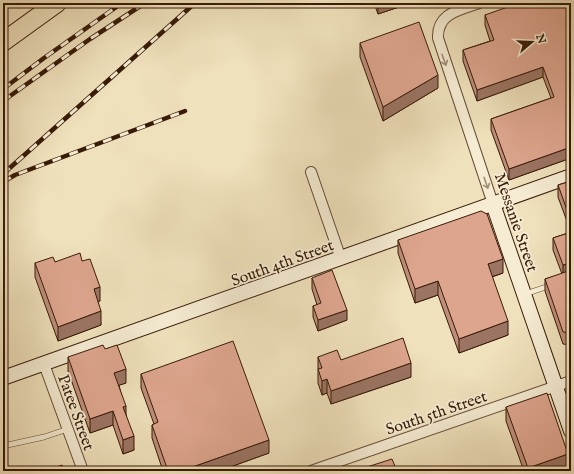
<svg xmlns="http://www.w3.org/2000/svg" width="574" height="474" viewBox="0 0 574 474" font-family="'IM FELL English',serif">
  <rect width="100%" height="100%" fill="#efe1bc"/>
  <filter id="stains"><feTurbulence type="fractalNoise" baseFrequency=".005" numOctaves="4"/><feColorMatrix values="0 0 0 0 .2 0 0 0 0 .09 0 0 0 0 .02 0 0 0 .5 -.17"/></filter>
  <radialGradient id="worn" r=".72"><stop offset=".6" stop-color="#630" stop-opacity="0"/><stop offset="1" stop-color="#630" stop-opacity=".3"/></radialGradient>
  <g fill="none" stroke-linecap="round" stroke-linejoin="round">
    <g stroke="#664c34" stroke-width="6">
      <g id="lane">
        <path d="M525 294 552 285"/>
        <path d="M3 446 44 437 68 429"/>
      </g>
    </g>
    <g stroke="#664c34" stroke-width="12">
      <g id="street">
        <path d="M479 3C460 10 437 13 438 38L493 204"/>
        <path d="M311 172 341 259"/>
        <path d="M44 364 83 471"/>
        <path d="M311 471 571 381"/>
      </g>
    </g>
    <g stroke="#381b07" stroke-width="16">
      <g id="secondary">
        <path d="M493 204 571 431"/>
        <path d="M3 378 571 176"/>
      </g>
    </g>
    <g stroke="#381b07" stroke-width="20">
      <path id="highway" d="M3 42 57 3"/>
    </g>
    <use href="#lane" stroke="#f5ecd3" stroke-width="5"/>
    <use href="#street" stroke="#f5ecd3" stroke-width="10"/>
    <use href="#secondary" stroke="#f5ecd3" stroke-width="14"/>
    <use href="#highway" stroke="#efe1bc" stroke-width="18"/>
    <g stroke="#381b07" stroke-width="4.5">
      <g id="rail">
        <path d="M3 89 44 58 122 3"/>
        <path d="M3 101 90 39 145 3"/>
        <path d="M3 174 195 3"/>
        <path d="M3 182 15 175 185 111"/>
      </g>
    </g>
    <use href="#rail" stroke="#f5ecd3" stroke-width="3" stroke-dasharray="9" stroke-linecap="butt"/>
  </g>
  <g fill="#be8e7a" stroke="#381b07">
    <path d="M374 3H411L378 14Z"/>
    <path d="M571 3V158L509 180 491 130V119L551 98 543 77 477 101 463 61V50L490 41 485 25V15Z"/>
    <path d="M360 43 438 88 383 121 360 57Z"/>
    <path d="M571 181V345L563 344 545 291V279L562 274 553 250V238L571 232 558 197V185Z"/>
    <path d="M398 240 503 273 492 277 508 335 459 353 438 295 415 303 398 253Z"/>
    <path d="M82 261 100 301H98L101 325 58 341 35 277V263Z"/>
    <path d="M312 278 347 320 318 331 313 317V306L317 305 312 289Z"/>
    <path d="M68 357 126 383 119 385 134 450 123 454 113 425 90 433 68 371Z"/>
    <path d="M318 357 341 360 411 377 331 404 327 393 322 395 318 383Z"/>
    <path d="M141 374 269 453 219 471H163L152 438V425L154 424 141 388Z"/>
    <path d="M506 407 568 468 559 471H524L506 421Z"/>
  </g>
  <g fill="#9b7463" stroke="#381b07">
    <path d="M380 3H411L378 14V4Z"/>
    <path d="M543 67V77L477 101V90Z"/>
    <path d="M438 75V88L383 121V107Z"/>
    <path d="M571 147V158L509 180V169Z"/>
    <path d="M503 259V273L488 278V264Z"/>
    <path d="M571 263V274L563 277V265Z"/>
    <path d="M438 281V295L415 303V289Z"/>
    <path d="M100 287V301L94 303V289Z"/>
    <path d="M347 310V320L318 331V320Z"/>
    <path d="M101 311V325L58 341V327Z"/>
    <path d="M508 321V335L459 353V339Z"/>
    <path d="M411 363V377L331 404V391Z"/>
    <path d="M126 369V383L114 387V373Z"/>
    <path d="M327 379V393L322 395V381Z"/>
    <path d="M126 406V419L123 407Z"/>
    <path d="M113 411V425L90 433V419Z"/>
    <path d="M134 436V450L123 454V440Z"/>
    <path d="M269 440V453L219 471H181Z"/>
    <path d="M568 454V468L559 471H528V468Z"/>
  </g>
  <g fill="#dda58e" stroke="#381b07">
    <path d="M519 3H571V147L509 169 491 119 554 97 543 67 477 90 463 50 494 40 485 15Z"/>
    <path d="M419 22 438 75 383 107 360 43Z"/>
    <path d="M571 181V221L558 185Z"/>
    <path d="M481 211 487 214 503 259 488 264 508 321 459 339 438 281 415 289 398 240Z"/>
    <path d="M571 232V263L563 265 553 238Z"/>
    <path d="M80 253 82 261 90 259 100 287 94 289 101 311 58 327 35 263 53 257 55 262Z"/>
    <path d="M332 270 347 310 318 320 313 306 321 303 312 278Z"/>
    <path d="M571 270V333L563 332 545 279Z"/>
    <path d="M403 338 411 363 331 391 327 379 322 381 318 369 322 368 318 357 337 350 341 360Z"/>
    <path d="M233 341 269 440 181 471H168L152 425 158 422 141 374Z"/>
    <path d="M103 345 105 349 117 345 126 369 114 373 126 406 123 407 134 436 123 440 113 411 90 419 68 357Z"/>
    <path d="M547 393 568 454 528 468 506 407Z"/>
    <path d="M392 459 397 471H369L367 467Z"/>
    <path d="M62 465 64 471H46Z"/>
  </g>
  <defs><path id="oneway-shaft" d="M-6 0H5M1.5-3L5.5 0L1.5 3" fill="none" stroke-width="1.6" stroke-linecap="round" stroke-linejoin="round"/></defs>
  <g stroke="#a08e77">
    <use href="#oneway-shaft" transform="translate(444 60) rotate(71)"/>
    <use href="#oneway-shaft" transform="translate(486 183) rotate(71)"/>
  </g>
  <g text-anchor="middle" stroke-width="3.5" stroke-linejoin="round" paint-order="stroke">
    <g font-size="16" fill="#381b07" stroke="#f5ecd3">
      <text transform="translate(517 222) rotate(71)" y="6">Messanie Street</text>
      <text transform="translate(282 262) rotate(-20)" y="6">South 4th Street</text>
      <text transform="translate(77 412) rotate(70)" y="6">Patee Street</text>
      <text transform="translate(436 412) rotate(-19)" y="6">South 5th Street</text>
    </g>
  </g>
  <rect width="574" height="474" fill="none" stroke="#efe1bc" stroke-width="16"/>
  <rect x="4" y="4" width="566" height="466" fill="none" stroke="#381b07" stroke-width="2"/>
  <rect x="8" y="8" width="558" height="458" fill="none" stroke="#381b07"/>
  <g transform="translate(532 42) rotate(71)" stroke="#f5ecd3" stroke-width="3" paint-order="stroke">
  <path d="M0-3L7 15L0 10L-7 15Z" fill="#381b07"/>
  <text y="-6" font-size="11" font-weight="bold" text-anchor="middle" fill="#381b07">N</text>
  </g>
  <rect width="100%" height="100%" filter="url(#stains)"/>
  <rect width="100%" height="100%" fill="url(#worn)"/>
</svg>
